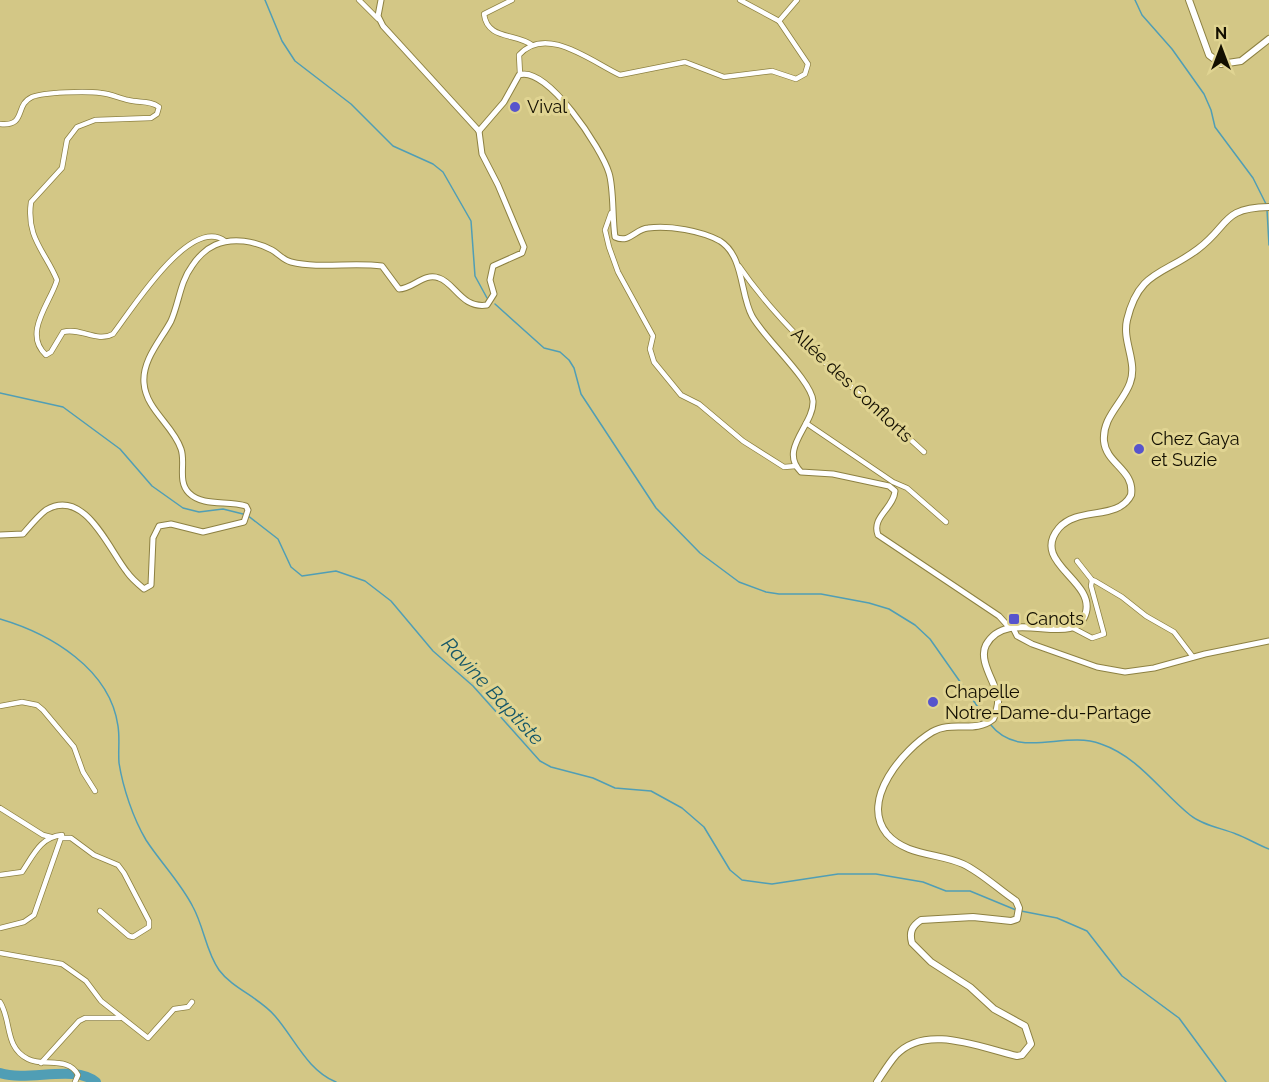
<svg xmlns="http://www.w3.org/2000/svg" width="1269" height="1082" viewBox="0 0 1269 1082" font-family="Raleway,sans-serif">
  <rect width="100%" height="100%" fill="#d3c786"/>
  <g fill="none" stroke-linecap="round" stroke-linejoin="round">
    <g stroke="#509eb5" stroke-width="1.5">
      <path d="M265 0 282 41 295 61 351 104 393 146 433 164 443 172 471 221 475 276 487 298"/>
      <path d="M1135 0 1142 15 1172 49 1204 94 1211 110 1215 127 1253 178 1267 206"/>
      <path d="M1267 210 1269 245"/>
      <path d="M495 304 544 348 560 352 569 360 574 368 581 394 656 508 700 553 739 582 766 592 779 594H821L869 603 889 609 915 625 930 639 987 720"/>
      <path d="M0 393 63 407 120 449 152 486 183 508 199 512 223 509 247 515 278 539 291 567 302 576 336 571 365 581 391 601 433 651 473 686 540 761 551 767 593 778 615 788 651 791 682 808 704 827 730 870 742 880 772 884 838 874H876L923 882 946 891H970L1016 910"/>
      <path d="M0 619C51 634 110 669 118 726 120 739 118 751 119 763 123 788 133 818 146 840 161 863 181 883 193 907 204 927 206 952 219 970 233 989 259 997 275 1016 295 1039 307 1070 336 1082"/>
      <path d="M990 724C1019 761 1063 730 1101 744 1139 757 1161 792 1190 815 1202 825 1221 828 1236 834 1247 838 1258 845 1269 849"/>
      <path d="M1021 911 1057 918 1087 931 1122 976 1179 1018 1226 1082"/>
    </g>
    <path stroke="#509eb5" stroke-width="10" d="M0 1073C28 1082 75 1064 96 1082"/>
    <g stroke="#8d8142" stroke-width="6">
      <g id="minor">
        <path d="M359 0 378 19"/>
        <path d="M512 0 484 14C487 40 516 33 532 45"/>
        <path d="M740 0 779 21"/>
        <path d="M520 74 519 55C546 24 592 62 620 75L685 62 724 77 772 71 796 79 805 74 808 64 779 21 797 0"/>
        <path d="M0 124C27 127 14 105 32 97 44 92 87 91 101 93 111 94 119 98 128 100 139 103 150 100 159 107L157 114 151 118 95 120 77 127 67 140 62 168 31 202C26 238 45 251 57 280 51 302 22 333 46 355L51 352 63 332C80 327 97 343 113 334 131 311 190 215 225 241"/>
        <path d="M611 213 605 230 609 247 618 272 653 336 650 349 654 362 681 395 699 404 743 441 784 467 796 466"/>
        <path d="M739 266C790 340 859 391 924 452"/>
        <path d="M806 423 893 482 907 488 946 522"/>
        <path d="M1077 561 1092 580"/>
        <path d="M1073 628 1092 638 1104 634 1091 586 1092 580 1095 581 1122 597 1146 616 1174 632 1193 657"/>
        <path d="M0 706 22 702 37 705 43 710 74 747 83 772 95 791"/>
        <path d="M0 808 43 835 51 837"/>
        <path d="M63 838H71L94 855 118 865 124 873 149 921V927L133 937 129 936 100 911"/>
        <path d="M0 875 22 872C33 856 40 837 62 835L34 915 24 922 0 928"/>
        <path d="M0 953 62 964 86 981 101 1001 148 1038 174 1009 188 1007 192 1002"/>
        <path d="M0 1002C12 1021 4 1047 28 1059 43 1067 69 1056 78 1075L75 1082"/>
        <path d="M41 1063 79 1021 85 1018H120"/>
      </g>
    </g>
    <g stroke="#8d8142" stroke-width="7">
      <g id="tertiary">
        <path d="M381 0 378 16 383 26 479 131"/>
        <path d="M479 131 504 102 519 75C547 65 602 149 609 173 614 189 612 217 615 237 630 244 635 229 648 228 669 225 702 231 720 241 744 256 740 294 752 316 763 337 812 381 813 401 814 425 778 449 801 472L833 474 889 486 895 491C894 508 871 517 878 535L999 616 1009 627"/>
        <path d="M0 535 23 534C30 526 38 516 46 510 85 487 109 550 127 572 131 578 138 584 144 589L151 585 153 538 159 526 171 524 203 532 244 522 248 510 246 506C228 500 203 507 189 493 177 481 186 463 181 449 173 425 146 410 144 383 142 360 161 340 171 321 179 303 180 282 192 266 197 258 206 249 215 245 233 237 255 241 272 250 279 254 283 260 291 262 320 269 352 262 382 266L399 289C413 289 424 272 439 278 455 283 462 309 487 305L494 294 490 280 493 266 522 253 524 247 498 185 482 154 479 131"/>
        <path d="M1012 626 1017 636 1032 644 1097 667 1125 672 1154 668 1205 654 1269 641"/>
      </g>
    </g>
    <g stroke="#8d8142" stroke-width="8">
      <g id="secondary">
        <path d="M1189 0 1209 55 1221 64 1241 61 1269 39"/>
        <path d="M877 1082C883 1073 889 1063 896 1055 926 1023 981 1048 1017 1056L1022 1055 1031 1044 1025 1026 994 1009 970 987 931 962 912 943C909 932 912 926 921 920L973 917 1011 921 1017 919 1019 908 1016 901C998 889 982 873 963 864 939 853 906 856 887 834 859 800 904 749 932 732 952 720 975 734 993 719 996 713 999 705 998 697 995 682 978 660 986 645 1008 604 1076 652 1086 612 1094 580 1030 562 1059 528 1078 506 1118 521 1131 495 1135 470 1106 464 1104 441 1102 417 1123 403 1130 383 1138 362 1122 342 1127 320 1139 270 1164 275 1198 249 1230 225 1221 208 1269 207"/>
      </g>
    </g>
    <use href="#minor" stroke="#fff" stroke-width="4.5"/>
    <use href="#tertiary" stroke="#fff" stroke-width="5"/>
    <use href="#secondary" stroke="#fff" stroke-width="6"/>
  </g>
  <g fill="#5754cc" stroke="#e0d492" stroke-width="2">
    <circle cx="515" cy="107" r="6"/>
    <circle cx="1139" cy="449" r="6"/>
    <rect x="1008" y="613" width="12" height="12" rx="3"/>
    <circle cx="933" cy="702" r="6"/>
  </g>
  <g text-anchor="middle" stroke-width="6" stroke-linejoin="round" paint-order="stroke">
    <g font-size="18" fill="#130f00" stroke="#e0d492" text-anchor="start">
      <text x="527" y="113">Vival</text>
      <text x="1151" y="445">Chez Gaya<tspan x="1151" dy="21">et Suzie</tspan></text>
      <text x="1026" y="625">Canots</text>
      <text x="945" y="698">Chapelle<tspan x="945" dy="21">Notre-Dame-du-Partage</tspan></text>
    </g>
    <g font-size="18" fill="#130f00" stroke="#e0d492">
      <text transform="translate(852 385) rotate(43)" y="6">Allée des Conflorts</text>
    </g>
    <g font-size="20" font-style="italic" fill="#165768" stroke="#e0d492">
      <text transform="translate(493 691) rotate(47)" y="7">Ravine Baptiste</text>
    </g>
  </g>
  <g transform="translate(1221 48)" stroke="#e0d492" stroke-width="4.5" paint-order="stroke">
  <path d="M0-4.5L10 22L0 15L-10 22Z" fill="#130f00"/>
  <text y="-9" font-size="16" font-weight="bold" text-anchor="middle" fill="#130f00">N</text>
  </g>
</svg>
